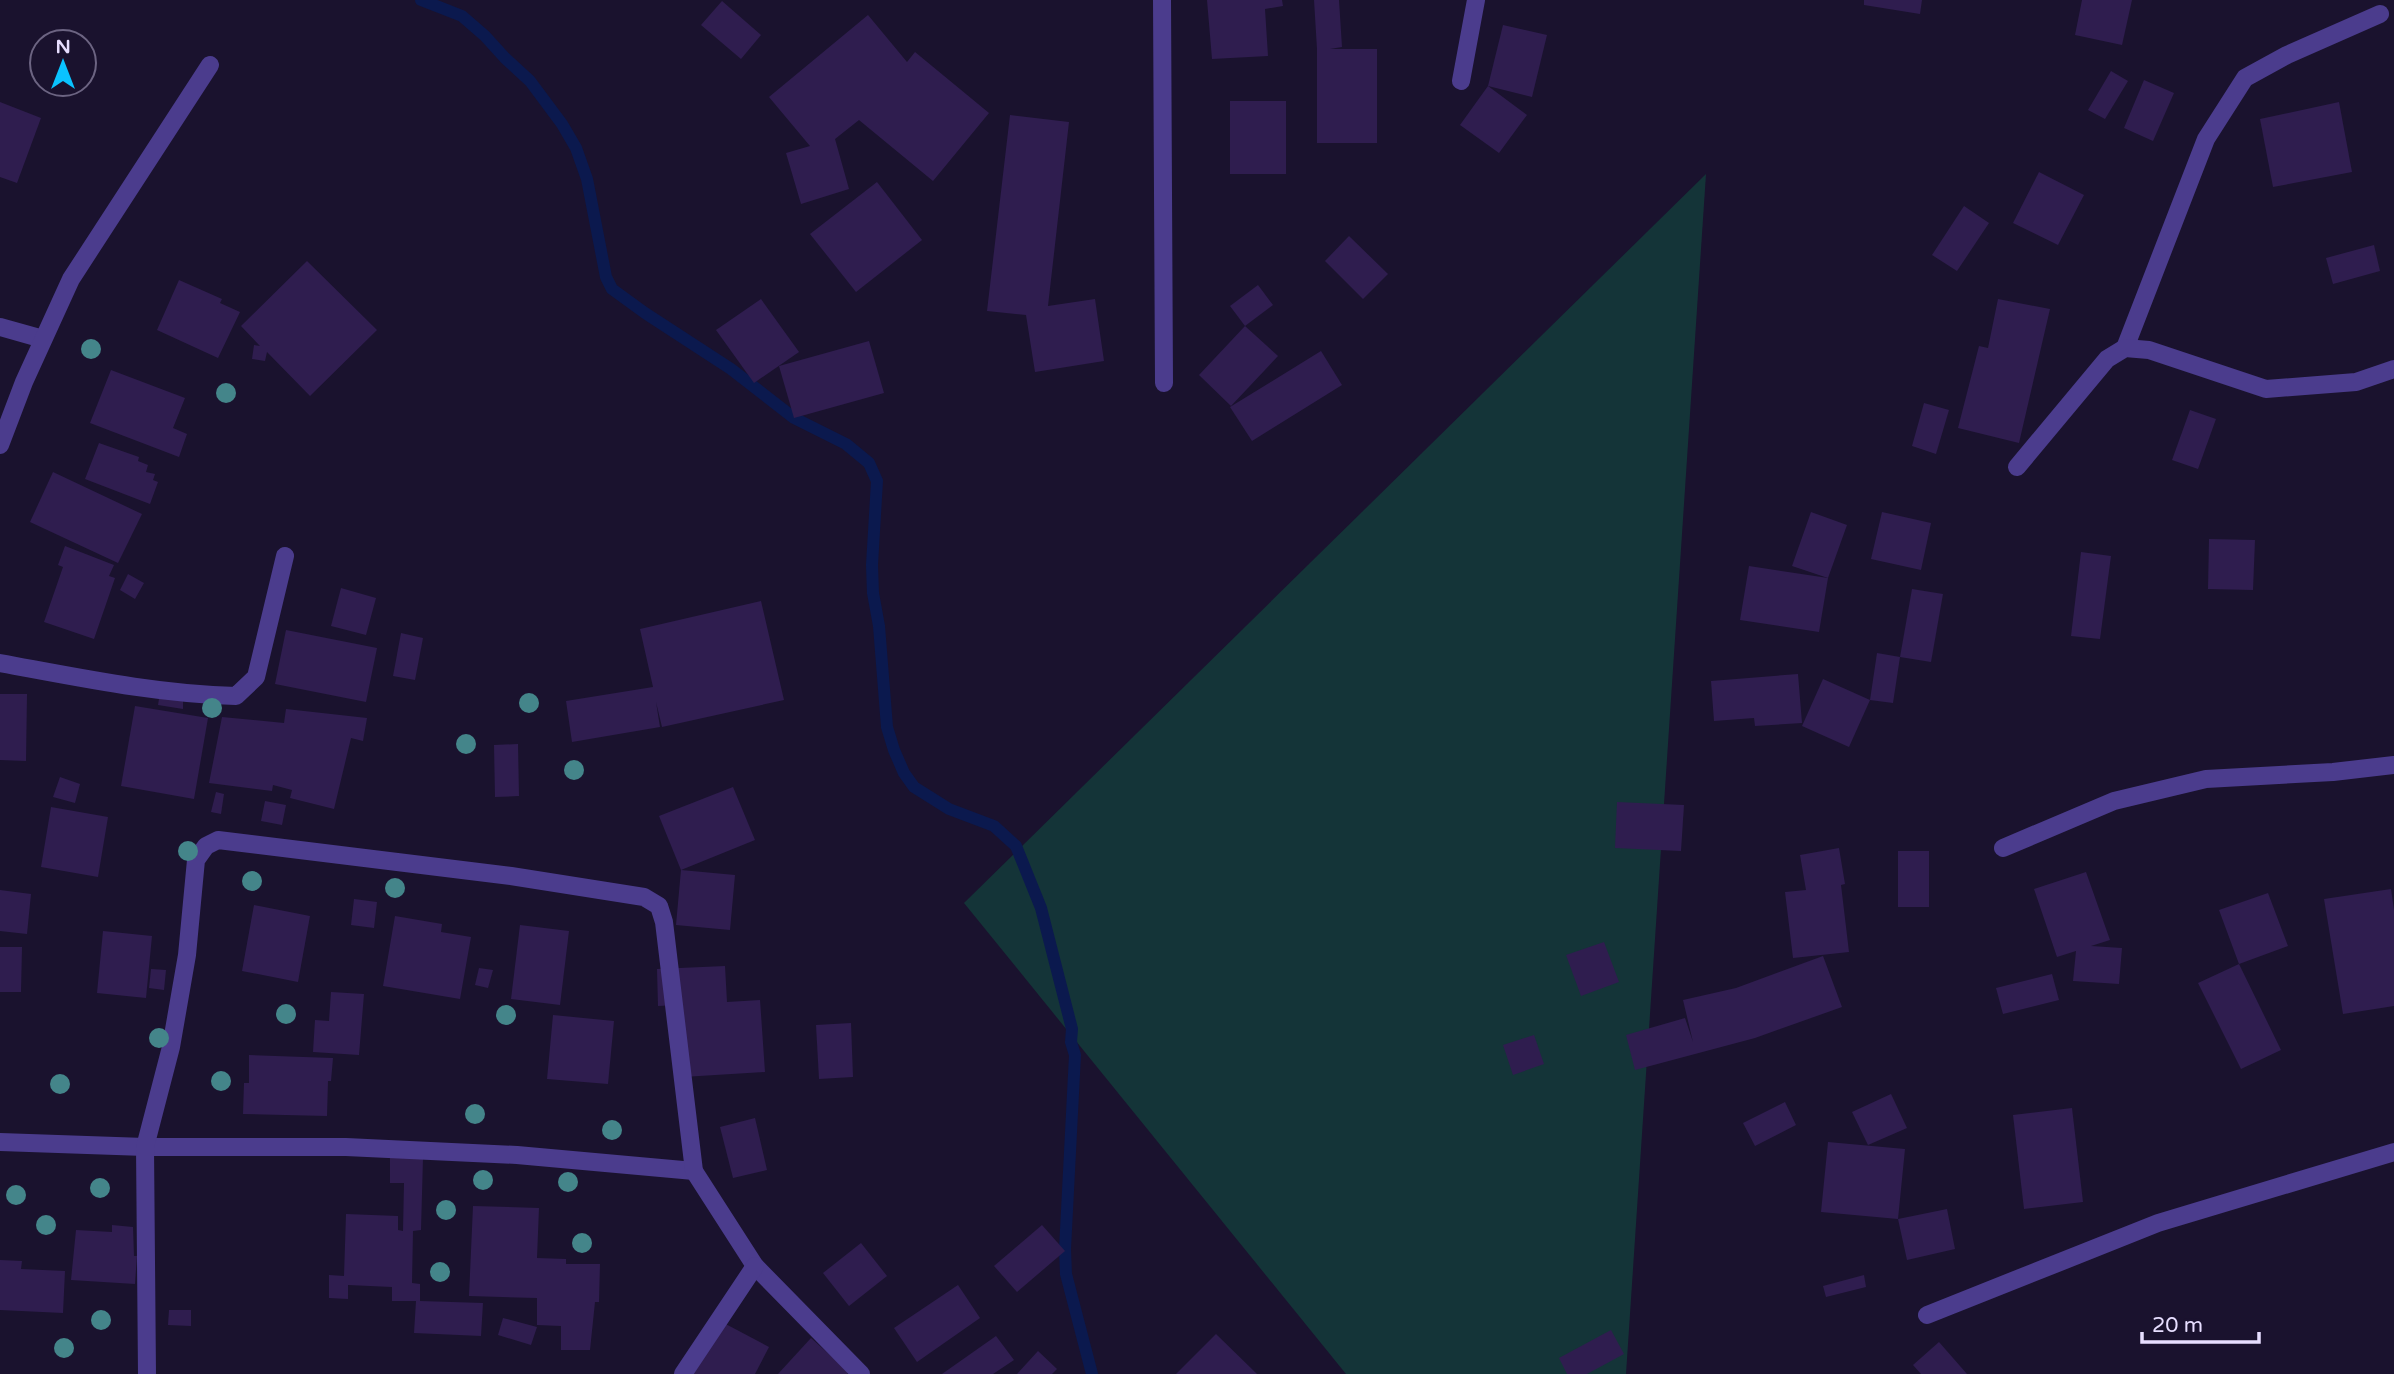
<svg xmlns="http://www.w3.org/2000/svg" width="2394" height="1374" viewBox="0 0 2394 1374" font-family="'Varela Round',sans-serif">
  <rect width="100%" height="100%" fill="#1a122e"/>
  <path fill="#143438" d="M1706 174 1626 1374H1346L964 903Z"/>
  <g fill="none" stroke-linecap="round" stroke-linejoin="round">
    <path stroke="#0b194e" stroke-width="12" d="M421 0 462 16 485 36 505 58 530 81 562 124 576 148 587 179 606 277 612 289 645 313 731 369 794 418 846 444 869 463 877 481 872 565 873 593 879 626 887 727 894 750 904 773 914 787 949 809 994 826 1016 846 1041 908 1072 1029 1071 1042 1075 1055 1065 1249 1066 1274 1092 1374"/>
  </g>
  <g fill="#2f1d4f">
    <path d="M1207 0H1282L1283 6 1265 9 1268 56 1212 59Z"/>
    <path d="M1314 0H1339L1342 47 1330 49H1377V143H1317V49Z"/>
    <path d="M1864 0H1922L1920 14 1864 5Z"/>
    <path d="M2082 0H2132L2122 45 2075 35Z"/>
    <path d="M722 1 761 35 741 59 701 25Z"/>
    <path d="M868 15 907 62 915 52 989 113 933 181 859 120 835 139 849 189 801 204 786 153 810 146 769 97Z"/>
    <path d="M1503 25 1547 35 1532 97 1488 86Z"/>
    <path d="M2111 71 2128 81 2105 119 2088 110Z"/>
    <path d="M2144 80 2174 93 2153 141 2124 128Z"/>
    <path d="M1488 86 1527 115 1499 153 1460 125Z"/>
    <rect x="1230" y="101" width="56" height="73"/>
    <path d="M0 102 41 118 17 183 0 177Z"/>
    <path d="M2339 102 2352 172 2273 187 2260 119Z"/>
    <path d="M1010 115 1069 122 1048 306 1095 299 1104 361 1035 372 1026 315 987 311Z"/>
    <path d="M2039 172 2084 195 2058 245 2013 223Z"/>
    <path d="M877 182 922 240 856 292 810 234Z"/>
    <path d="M1964 206 1989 223 1957 271 1932 255Z"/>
    <path d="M1349 236 1388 274 1363 299 1325 261Z"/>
    <path d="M2374 245 2380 271 2333 284 2326 258Z"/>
    <path d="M307 261 377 330 310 396 267 352 265 361 252 359 254 345 260 346 241 326Z"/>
    <path d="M179 280 222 299 220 303 240 312 218 358 157 330Z"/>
    <path d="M1258 285 1273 305 1245 326 1230 306Z"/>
    <path d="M761 299 799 352 754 383 716 330Z"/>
    <path d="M1998 299 2050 309 2019 443 1958 428 1979 346 1988 348Z"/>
    <path d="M1245 326 1278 356 1231 406 1199 375Z"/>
    <path d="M869 341 884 393 794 418 779 366Z"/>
    <path d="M1321 351 1342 385 1252 441 1230 407Z"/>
    <path d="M111 370 185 398 173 428 187 434 179 457 90 423Z"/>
    <path d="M1924 403 1949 410 1936 454 1912 446Z"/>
    <path d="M2190 410 2216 419 2198 469 2172 460Z"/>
    <path d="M99 443 139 457 138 461 148 465 146 472 155 474 153 480 158 482 150 504 85 479Z"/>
    <path d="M53 472 142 514 118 563 30 522Z"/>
    <path d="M1811 512 1847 525 1828 578 1792 566Z"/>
    <path d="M1882 512 1931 523 1921 570 1871 559Z"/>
    <path d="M2209 539 2255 540 2253 590 2208 589Z"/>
    <path d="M65 546 114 565 109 576 115 578 94 639 44 622 63 567 58 565Z"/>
    <path d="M2081 552 2111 556 2100 639 2071 636Z"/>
    <path d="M1749 566 1828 578 1819 632 1740 620Z"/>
    <path d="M128 574 144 583 135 599 120 590Z"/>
    <path d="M341 588 376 598 366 635 331 626Z"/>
    <path d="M1912 589 1943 594 1931 662 1900 657Z"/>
    <path d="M761 601 784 700 662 727 656 702 660 727 572 742 566 701 653 687 640 629Z"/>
    <path d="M286 630 377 648 366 702 275 684Z"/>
    <path d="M401 633 423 638 415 680 393 676Z"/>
    <path d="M1877 653 1900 657 1893 703 1870 700Z"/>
    <path d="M1798 674 1802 723 1755 726 1754 718 1714 721 1711 681Z"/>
    <path d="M1823 679 1870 700 1849 747 1802 726Z"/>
    <path d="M161 686 183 691V709L158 705Z"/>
    <path d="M0 694H27L26 761 0 760Z"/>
    <path d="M135 706 208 718 194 799 121 786Z"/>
    <path d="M286 709 367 718 363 741 351 738 334 809 290 798 292 790 273 785 272 791 209 783 222 717 284 723Z"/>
    <path d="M518 744 519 796 495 797 494 745Z"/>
    <path d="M60 777 80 784 75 803 53 797Z"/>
    <path d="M733 787 755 840 681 870 659 816Z"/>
    <path d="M216 792 224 794 221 814 211 812Z"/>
    <path d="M265 801 286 805 282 825 261 821Z"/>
    <path d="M1617 802 1684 805 1681 851 1615 848Z"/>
    <path d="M51 807 108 817 98 877 41 867Z"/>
    <path d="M1839 848 1845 884 1841 885 1849 952 1793 958 1785 892 1806 890 1800 855Z"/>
    <rect x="1898" y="851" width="31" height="56"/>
    <path d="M681 870 735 875 730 930 676 925Z"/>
    <path d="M2086 872 2110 940 2091 946 2122 948 2119 984 2073 981 2076 951 2057 957 2034 889Z"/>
    <path d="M2391 889 2394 910V1006L2343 1014 2324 899Z"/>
    <path d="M0 890 31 894 27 934 0 931Z"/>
    <path d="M2268 893 2288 946 2239 964 2281 1050 2241 1069 2198 983 2239 964 2219 910Z"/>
    <path d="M354 899 377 902 374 928 351 925Z"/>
    <path d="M254 905 310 916 298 982 242 971Z"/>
    <path d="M395 916 442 924 441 932 471 937 460 999 383 986Z"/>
    <path d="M520 925 569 931 560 1005 511 999Z"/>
    <path d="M103 931 152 936 146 998 97 993Z"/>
    <path d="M1604 942 1619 982 1581 996 1566 955Z"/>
    <path d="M0 947H22L21 992H0Z"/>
    <path d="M1823 956 1842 1007 1755 1038 1635 1070 1626 1035 1685 1018 1693 1042 1683 1000 1736 988Z"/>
    <path d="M725 966 727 1002 760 1000 765 1072 683 1077 678 1005 658 1006 657 969Z"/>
    <path d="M479 968 493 970 488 988 475 985Z"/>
    <path d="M151 969 166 970 164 990 149 988Z"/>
    <path d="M2052 974 2059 1000 2003 1014 1996 988Z"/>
    <path d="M331 992 364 994 359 1055 313 1052 315 1020 329 1021Z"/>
    <path d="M553 1015 614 1021 608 1084 547 1079Z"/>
    <path d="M851 1023 853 1077 819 1079 816 1025Z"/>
    <path d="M1534 1035 1544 1064 1513 1075 1503 1045Z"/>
    <path d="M249 1055 333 1058 331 1081H328L327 1116 243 1114 244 1083H249Z"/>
    <path d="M1891 1094 1907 1128 1868 1145 1852 1112Z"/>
    <path d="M1785 1102 1796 1125 1755 1146 1743 1123Z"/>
    <path d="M2072 1108 2083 1202 2024 1209 2013 1115Z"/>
    <path d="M755 1118 767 1170 733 1178 720 1127Z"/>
    <path d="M1828 1142 1905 1149 1898 1219 1947 1209 1955 1249 1907 1260 1898 1219 1821 1212Z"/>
    <path d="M390 1154 423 1158 421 1230 413 1231 412 1283 420 1284V1301L483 1303 481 1336 414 1333 416 1301H392V1287L348 1285V1299L329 1298V1275L344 1276 346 1214 398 1216V1230L403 1231 404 1183H390Z"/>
    <path d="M473 1206 539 1208 537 1258 566 1259V1264H600L599 1302H595L590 1350H561V1326L537 1325V1298L469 1296Z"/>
    <path d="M112 1225 133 1227 134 1256H137L135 1284 71 1280 76 1230 112 1232Z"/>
    <path d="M1042 1225 1065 1251 1017 1292 994 1266Z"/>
    <path d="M861 1243 887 1276 849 1306 823 1273Z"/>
    <path d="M0 1260 22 1261 21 1269 65 1271 63 1313 0 1310Z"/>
    <path d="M1864 1275 1866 1287 1826 1297 1823 1286Z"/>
    <path d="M958 1285 980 1318 917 1362 894 1328Z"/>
    <path d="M169 1310H191V1326L168 1325Z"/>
    <path d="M503 1318 537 1327 531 1345 498 1335Z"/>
    <path d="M720 1321 769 1347 755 1374H692Z"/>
    <path d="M1611 1330 1624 1354 1587 1374H1567L1559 1358Z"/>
    <path d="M1216 1334 1257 1374H1176Z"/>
    <path d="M996 1336 1014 1360 993 1374H942Z"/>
    <path d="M811 1338 849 1372 847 1374H778Z"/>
    <path d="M1939 1342 1967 1374H1921L1913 1365Z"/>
    <path d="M1038 1351 1057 1369 1052 1374H1017Z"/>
  </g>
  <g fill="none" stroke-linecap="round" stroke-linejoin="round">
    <g stroke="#4b3c8d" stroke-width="18">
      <path d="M1162 0 1164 383"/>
      <path d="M1461 81 1476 0"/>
      <path d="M0 327 43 339"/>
      <path d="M2125 348 2206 139 2245 78 2287 55 2380 14"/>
      <path d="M0 445 24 382 71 279 210 65"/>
      <path d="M2017 467 2107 359 2125 348 2149 350 2266 389 2356 382 2394 369"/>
      <path d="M0 663C77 677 157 694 236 696L256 677 285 556"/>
      <path d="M2003 848 2114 801 2206 779 2333 772 2394 765"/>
      <path d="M0 1142 145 1147H346L517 1155 694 1171"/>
      <path d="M1927 1315 2158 1223 2394 1152"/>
      <path d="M147 1374 145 1147 171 1047 187 955 196 860 206 846 218 840 511 876 644 897 659 906 664 922 694 1171 755 1266 861 1374"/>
      <path d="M683 1374 755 1266"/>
    </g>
  </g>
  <g fill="#44858a">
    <circle cx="91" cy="349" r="10"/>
    <circle cx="226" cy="393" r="10"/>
    <circle cx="529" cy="703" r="10"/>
    <circle cx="212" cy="708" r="10"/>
    <circle cx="466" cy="744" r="10"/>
    <circle cx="574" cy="770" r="10"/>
    <circle cx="188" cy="851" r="10"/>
    <circle cx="252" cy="881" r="10"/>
    <circle cx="395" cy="888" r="10"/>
    <circle cx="286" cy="1014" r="10"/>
    <circle cx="506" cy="1015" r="10"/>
    <circle cx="159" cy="1038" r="10"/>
    <circle cx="221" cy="1081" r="10"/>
    <circle cx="60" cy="1084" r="10"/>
    <circle cx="475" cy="1114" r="10"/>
    <circle cx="612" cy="1130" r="10"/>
    <circle cx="483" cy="1180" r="10"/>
    <circle cx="568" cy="1182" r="10"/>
    <circle cx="100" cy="1188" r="10"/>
    <circle cx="16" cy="1195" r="10"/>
    <circle cx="446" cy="1210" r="10"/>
    <circle cx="46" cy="1225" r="10"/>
    <circle cx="582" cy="1243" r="10"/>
    <circle cx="440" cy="1272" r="10"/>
    <circle cx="101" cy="1320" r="10"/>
    <circle cx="64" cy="1348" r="10"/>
  </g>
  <g transform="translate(63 63)"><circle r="33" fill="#1a122e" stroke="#6c6482" stroke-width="2"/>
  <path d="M0-5L12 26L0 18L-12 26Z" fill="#0ac3ff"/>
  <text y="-10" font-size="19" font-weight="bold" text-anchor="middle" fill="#e7deff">N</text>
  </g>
  <path d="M2142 1332v10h117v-10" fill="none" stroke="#e7deff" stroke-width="3.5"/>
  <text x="2152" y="1332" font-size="21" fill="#e7deff" stroke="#1a122e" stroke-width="5" paint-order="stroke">20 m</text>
</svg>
